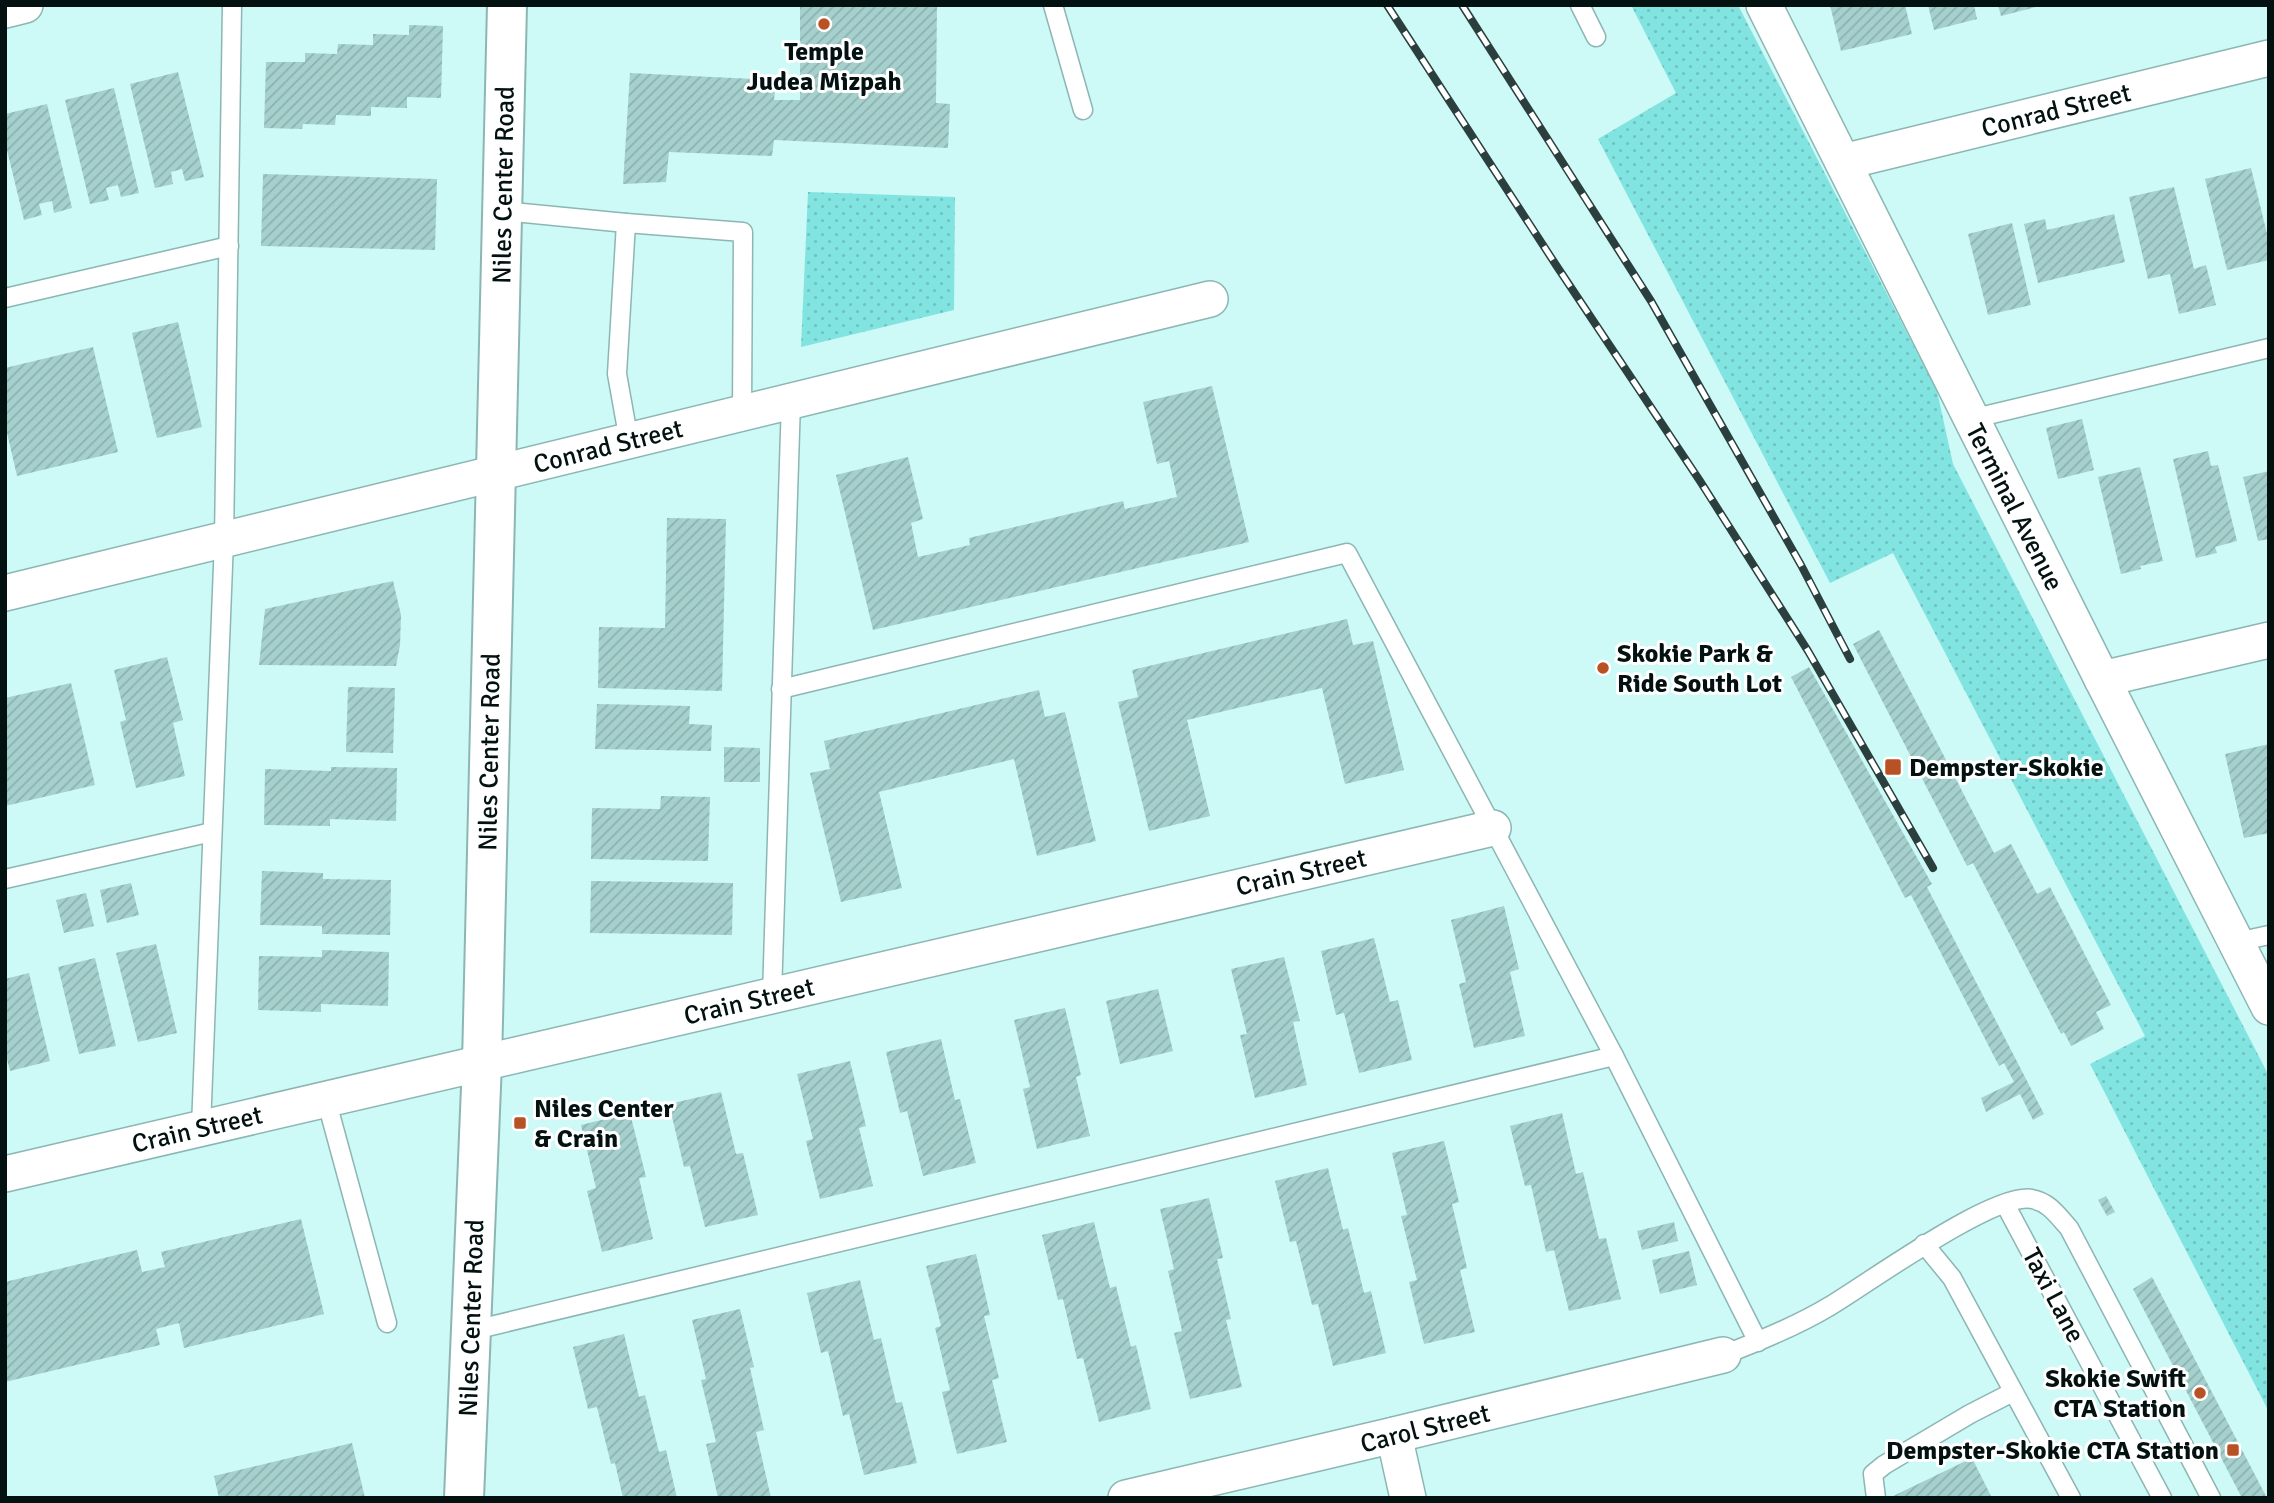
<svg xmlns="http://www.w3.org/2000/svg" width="2274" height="1503" viewBox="0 0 2274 1503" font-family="Signika,sans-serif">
  <defs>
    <pattern id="grass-dots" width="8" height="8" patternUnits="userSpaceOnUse" patternTransform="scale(1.75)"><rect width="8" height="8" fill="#82e4e1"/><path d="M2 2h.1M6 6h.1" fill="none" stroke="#6fc3c0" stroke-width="1.8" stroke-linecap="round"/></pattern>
    <pattern id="building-hatch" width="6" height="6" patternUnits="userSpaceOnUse" patternTransform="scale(1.75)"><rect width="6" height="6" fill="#a5d0cd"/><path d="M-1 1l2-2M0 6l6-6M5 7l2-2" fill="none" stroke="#8cb2af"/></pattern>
  </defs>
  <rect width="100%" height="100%" fill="#cdf9f7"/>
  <g fill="url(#grass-dots)">
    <path d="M1631 5H1738L1937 391 1953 464 2269 1076V1412L2090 1064 2145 1036 1893 553 1830 583 1598 139 1676 93Z"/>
    <path d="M808 192 955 197 954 310 801 347Z"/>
  </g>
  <g fill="url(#building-hatch)">
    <path d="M800 5H937L936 103 950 104 948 148 774 140 772 156 669 152 666 182 623 184 630 73 776 80 774 100H800Z"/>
    <path d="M1830 5H1905L1912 34 1841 51Z"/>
    <path d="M1928 5H1974L1977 19 1934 30Z"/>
    <path d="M1998 5H2040V6L2001 16Z"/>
    <path d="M409 25 443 26 441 98 407 97V108L371 107V116L336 115 335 125 303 124 302 129 264 128 266 62H305V53L337 54 338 44 373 45V34L409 35Z"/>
    <path d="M178 72 204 177 185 181 182 169 171 172 173 184 155 188 130 84Z"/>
    <path d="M114 88 139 193 121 197 118 185 106 188 109 200 90 204 65 100Z"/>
    <path d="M47 104 72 208 54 213 52 201 39 204 42 215 24 220 5 142V114Z"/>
    <path d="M2251 168 2269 242V260L2227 270 2205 179Z"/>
    <path d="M263 174 437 179 435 250 261 246Z"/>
    <path d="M2174 187 2194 269 2206 265 2216 305 2179 314 2170 274 2148 279 2129 197Z"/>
    <path d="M2114 214 2125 262 2038 283 2024 224 2045 219 2047 230Z"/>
    <path d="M2012 223 2031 305 1988 315 1968 234Z"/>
    <path d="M178 322 202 427 157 438 132 333Z"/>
    <path d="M93 347 118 452 17 476 5 424V368Z"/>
    <path d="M1212 386 1249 542 873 630 836 475 908 457 923 519 911 523 918 557 970 545 969 538 1123 501 1125 509 1177 497 1169 461 1157 464 1143 402Z"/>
    <path d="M2082 419 2094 470 2058 479 2046 428Z"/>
    <path d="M2208 451 2211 466 2218 465 2237 541 2215 547 2217 553 2196 558 2173 459Z"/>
    <path d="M2140 467 2163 561 2140 566 2141 569 2121 574 2098 477Z"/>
    <path d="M2269 471V539L2258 541 2243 477Z"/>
    <path d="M667 518 726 519 722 691 598 688 599 627 665 628Z"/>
    <path d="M393 581 401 615 400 645 396 666 259 665 265 609Z"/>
    <path d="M1347 619 1353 645 1373 641 1404 770 1345 784 1322 688 1187 720 1210 816 1149 831 1118 702 1138 697 1132 670Z"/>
    <path d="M1879 630 1994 853 2011 844 2037 894 2050 887 2111 1005 2096 1012 2104 1029 2071 1046 2064 1032 2061 1034 1973 863 1967 866 1853 644Z"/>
    <path d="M167 657 183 720 173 723 185 776 136 788 120 722 126 720 114 670Z"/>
    <path d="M1809 667 1932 884 1927 887 2044 1114 2033 1120 2020 1094 1986 1112 1981 1098 2014 1082 2004 1063 1999 1066 1911 895 1905 898 1791 677Z"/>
    <path d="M71 683 95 785 5 806V698Z"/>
    <path d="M348 687 395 688 393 753 346 752Z"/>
    <path d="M1039 690 1045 717 1065 712 1096 841 1037 856 1014 759 879 792 902 888 841 902 810 773 830 769 824 741Z"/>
    <path d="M597 704 690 706 689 724 712 725 711 751 595 749Z"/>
    <path d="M2269 744V833L2244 838 2225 754Z"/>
    <path d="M724 747 760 748V782H724Z"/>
    <path d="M331 767 397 768 396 821 330 819V826L264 825 265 769 331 771Z"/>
    <path d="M661 796 710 797 708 861 591 859 592 808 660 809Z"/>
    <path d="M262 871 323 873V879L391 880 390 935 322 934V926L260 925Z"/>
    <path d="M591 881 733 883 732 935 590 933Z"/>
    <path d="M131 883 139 915 107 923 100 890Z"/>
    <path d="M86 893 94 926 64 933 56 900Z"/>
    <path d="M1504 906 1519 969 1510 972 1525 1036 1474 1048 1459 984 1466 982 1451 920Z"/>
    <path d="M1374 938 1390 1002 1398 1000 1412 1060 1359 1073 1344 1013 1336 1015 1321 951Z"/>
    <path d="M156 944 177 1033 138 1042 116 953Z"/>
    <path d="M322 950 389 952 388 1006 321 1004V1012L258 1010 259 956 322 957Z"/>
    <path d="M1284 957 1300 1021 1293 1022 1307 1085 1255 1098 1240 1035 1247 1034 1231 969Z"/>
    <path d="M95 958 116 1046 79 1054 58 967Z"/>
    <path d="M29 973 50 1061 10 1071 5 1052V979Z"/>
    <path d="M1158 989 1173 1051 1120 1064 1106 1001Z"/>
    <path d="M1065 1008 1081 1075 1076 1077 1090 1136 1037 1149 1023 1089 1030 1087 1014 1020Z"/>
    <path d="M941 1039 955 1100 960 1099 976 1163 923 1176 907 1111 900 1113 886 1052Z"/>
    <path d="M850 1061 866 1126 859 1128 873 1186 820 1199 806 1141 813 1139 797 1074Z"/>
    <path d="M721 1092 736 1154 743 1153 758 1215 705 1227 690 1166 684 1167 669 1104Z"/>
    <path d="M630 1113 646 1177 639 1178 653 1239 602 1252 587 1191 596 1188 581 1125Z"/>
    <path d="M1562 1113 1576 1174 1583 1172 1599 1239 1606 1238 1621 1299 1569 1311 1554 1250 1546 1252 1531 1185 1525 1186 1510 1126Z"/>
    <path d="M1444 1141 1459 1202 1452 1204 1467 1268 1460 1270 1475 1332 1424 1344 1409 1282 1417 1280 1401 1216 1407 1215 1392 1153Z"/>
    <path d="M1328 1168 1343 1230 1348 1228 1364 1293 1371 1291 1386 1353 1333 1366 1318 1304 1312 1305 1296 1241 1290 1242 1275 1181Z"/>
    <path d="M2106 1196 2115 1212 2107 1216 2098 1200Z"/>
    <path d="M1209 1198 1223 1258 1217 1259 1231 1319 1226 1320 1242 1387 1190 1399 1174 1333 1182 1331 1168 1271 1174 1269 1160 1209Z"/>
    <path d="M301 1219 324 1314 184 1348 179 1323 156 1329 160 1345 5 1382V1282L137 1250 142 1272 165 1267 161 1252Z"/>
    <path d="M1094 1222 1110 1288 1116 1286 1131 1347 1136 1345 1151 1409 1099 1422 1083 1358 1077 1359 1063 1299 1058 1300 1042 1235Z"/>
    <path d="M1674 1222 1678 1241 1642 1250 1637 1231Z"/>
    <path d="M1689 1251 1697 1285 1660 1294 1652 1260Z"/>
    <path d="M976 1254 990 1315 984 1316 999 1378 992 1380 1007 1442 957 1454 942 1392 950 1390 935 1328 941 1326 926 1266Z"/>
    <path d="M2152 1277 2267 1498H2242L2133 1289Z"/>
    <path d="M860 1280 874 1340 881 1338 896 1403 902 1402 917 1463 864 1475 849 1414 843 1416 828 1351 821 1353 807 1293Z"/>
    <path d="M740 1309 754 1367 750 1368 764 1430 756 1432 771 1498H718L706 1444 716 1442 701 1380 706 1379 692 1320Z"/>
    <path d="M624 1334 639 1397 645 1395 659 1452 666 1450 677 1498H623L615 1463 611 1464 597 1407 588 1409 573 1347Z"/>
    <path d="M352 1443 365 1498H219L214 1476Z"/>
    <path d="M1972 1458 1992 1498H1889Z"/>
  </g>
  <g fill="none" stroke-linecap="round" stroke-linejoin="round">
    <g stroke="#8cb6b4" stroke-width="21">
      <g id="lane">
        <path d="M1053 5 1083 110"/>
        <path d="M1580 5 1596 37"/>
        <path d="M503 211 626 223 743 232 742 413"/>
        <path d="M626 223 617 374 629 441"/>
        <path d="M5 298 229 246"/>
        <path d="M1971 419 2269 348"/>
        <path d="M781 689 1347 553 1614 1056 1758 1342"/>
        <path d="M5 879 212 832"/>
        <path d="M2237 942 2269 935"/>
        <path d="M772 995 791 401"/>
        <path d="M326 1099 387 1323"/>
        <path d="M201 1128 224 540 232 5"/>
        <path d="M2005 1204 2162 1498"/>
        <path d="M1924 1244 1952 1278 2071 1498"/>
        <path d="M470 1331 1614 1056"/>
        <path d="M1723 1355C1760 1341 1797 1326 1830 1306 1867 1284 1995 1191 2032 1199 2049 1202 2058 1216 2069 1228L2211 1498"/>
        <path d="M1876 1498 1873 1474 1884 1465 1970 1414 2013 1392"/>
      </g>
    </g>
    <g stroke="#8cb6b4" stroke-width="38">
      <g id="street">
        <path d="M1764 5 2102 679 2269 1007"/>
        <path d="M5 10 25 5"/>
        <path d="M1843 162 2269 58"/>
        <path d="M5 593 1210 299"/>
        <path d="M2102 679 2269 640"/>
        <path d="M5 1174 1493 828"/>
        <path d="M1394 1435 1408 1498"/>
        <path d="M1126 1498 1394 1435 1723 1355"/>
      </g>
    </g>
    <g stroke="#8cb6b4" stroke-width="42">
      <path id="secondary" d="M464 1498 482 1063 507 5"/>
    </g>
    <use href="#lane" stroke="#fff" stroke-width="18"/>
    <use href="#street" stroke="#fff" stroke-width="35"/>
    <use href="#secondary" stroke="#fff" stroke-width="38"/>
    <g stroke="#2b3f3e" stroke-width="8">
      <g id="rail">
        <path d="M1387 5 1556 265 1700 481 1808 651 1933 868"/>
        <path d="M1462 5 1651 301 1801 565 1850 659"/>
      </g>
    </g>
    <use href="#rail" stroke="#fff" stroke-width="5" stroke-dasharray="16" stroke-linecap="butt"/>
  </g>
  <g fill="#b85224" stroke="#fff" stroke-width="2.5">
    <circle cx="824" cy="24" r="7"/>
    <circle cx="1603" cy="668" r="7"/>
    <rect x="1884" y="758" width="18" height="18" rx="3.5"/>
    <rect x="513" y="1116" width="14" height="14" rx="3.5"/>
    <circle cx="2200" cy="1393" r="7"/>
    <rect x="2226" y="1443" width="14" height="14" rx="3.5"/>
  </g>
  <g text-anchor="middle" stroke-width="6" stroke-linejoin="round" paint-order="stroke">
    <g font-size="26" font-weight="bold" fill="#031211" stroke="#fff" text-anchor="start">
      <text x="824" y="60" text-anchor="middle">Temple<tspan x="824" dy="30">Judea Mizpah</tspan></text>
      <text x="1617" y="662">Skokie Park &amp;<tspan x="1617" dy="30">Ride South Lot</tspan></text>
      <text x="1909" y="776">Dempster-Skokie</text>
      <text x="534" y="1117">Niles Center<tspan x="534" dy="30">&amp; Crain</tspan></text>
      <text x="2186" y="1387" text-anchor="end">Skokie Swift<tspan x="2186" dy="30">CTA Station</tspan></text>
      <text x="2219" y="1459" text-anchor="end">Dempster-Skokie CTA Station</text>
    </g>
    <g font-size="26" fill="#031211" stroke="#fff">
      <text transform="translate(2056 110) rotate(-14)" y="9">Conrad Street</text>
      <text transform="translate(503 185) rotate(-89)" y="9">Niles Center Road</text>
      <text transform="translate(608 446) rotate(-14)" y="9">Conrad Street</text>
      <text transform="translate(2015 507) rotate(63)" y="9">Terminal Avenue</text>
      <text transform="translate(489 752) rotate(-89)" y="9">Niles Center Road</text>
      <text transform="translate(1301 872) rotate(-13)" y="9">Crain Street</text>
      <text transform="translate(749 1001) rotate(-13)" y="9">Crain Street</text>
      <text transform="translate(197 1129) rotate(-13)" y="9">Crain Street</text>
      <text transform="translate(2054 1295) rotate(62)" y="9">Taxi Lane</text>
      <text transform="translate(471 1318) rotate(-88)" y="9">Niles Center Road</text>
      <text transform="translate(1425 1428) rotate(-14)" y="9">Carol Street</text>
    </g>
  </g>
  <rect width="2274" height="1503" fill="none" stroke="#031211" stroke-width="14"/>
</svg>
